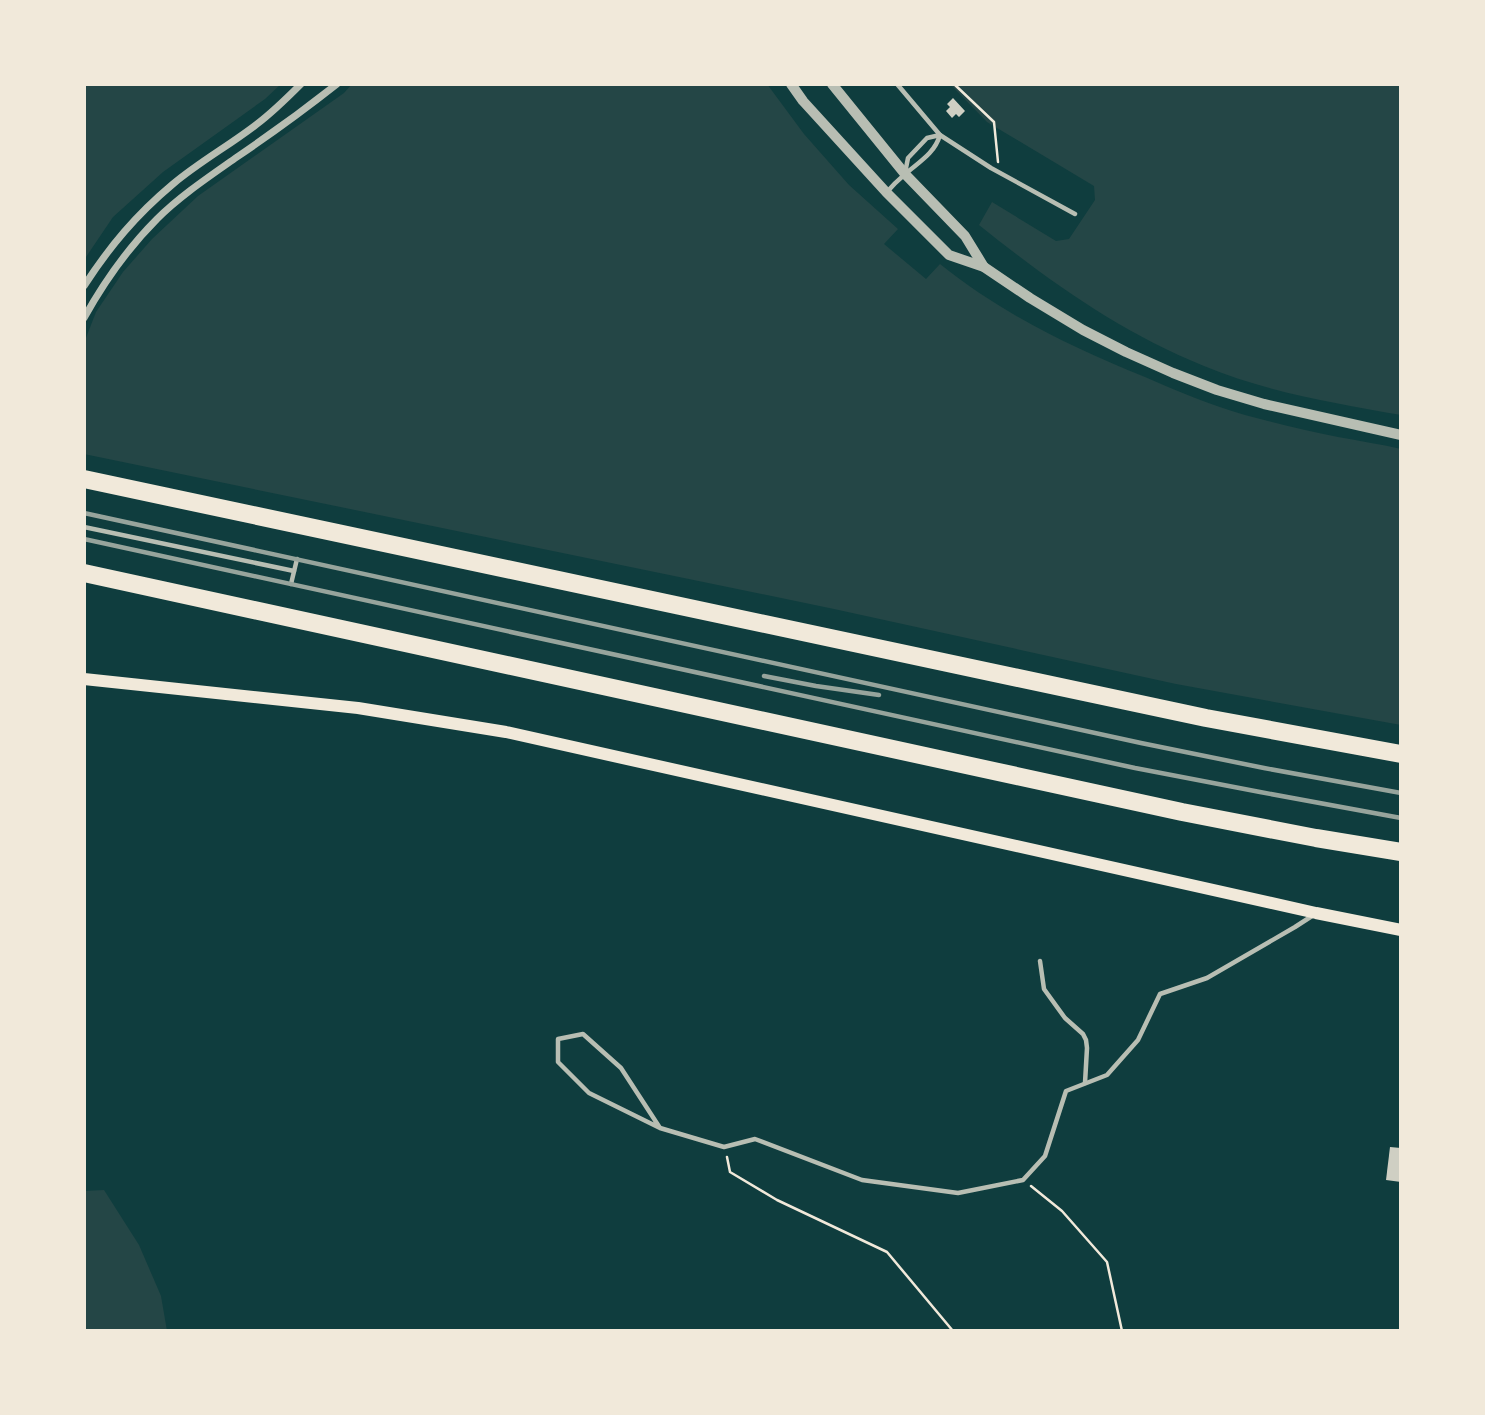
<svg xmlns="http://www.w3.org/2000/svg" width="1485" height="1415" viewBox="0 0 1485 1415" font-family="'PT Sans Narrow',sans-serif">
  <rect width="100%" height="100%" fill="#0f3d3e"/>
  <g fill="#244646">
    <path d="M84 84H281L265 99 163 172 113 217 84 260Z"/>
    <path d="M352 84H767L804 134 849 185 898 229 884 244 926 279 940 264C1004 315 1069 346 1145 377 1177 391 1210 405 1245 415 1275 423 1307 431 1338 437 1359 441 1380 444 1401 449V725L1176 684 834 609 84 454V343L96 312 123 272 152 239 198 196 344 93Z"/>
    <path d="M950 84H1401V415C1335 403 1266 392 1204 366 1120 332 1049 281 979 225L992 202 1056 241 1069 239 1095 200 1094 186 987 122Z"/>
    <path d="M104 1190 139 1245 161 1296 167 1331H84V1191Z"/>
  </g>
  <g fill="#cfcfc3">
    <path d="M953 98 965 111 959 117 956 114 952 118 946 111 950 107 947 104Z"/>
    <path d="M1390 1147 1401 1148V1182L1386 1180Z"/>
  </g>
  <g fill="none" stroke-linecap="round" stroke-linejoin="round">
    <g stroke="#f1e9da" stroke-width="2.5">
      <path d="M954 84 994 122 998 162"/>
      <path d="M727 1157 730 1172 777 1200 887 1252 953 1331"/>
      <path d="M1031 1186 1062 1211 1107 1262 1122 1331"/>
    </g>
    <g stroke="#b8beb3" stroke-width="4.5">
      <path d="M897 84 940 135 991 168 1075 214"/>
      <path d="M887 192C892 186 897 181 903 176 917 163 934 155 940 135L927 138 908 158 905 173"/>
      <path d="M84 527 294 571"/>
      <path d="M291 584 297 559"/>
      <path d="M1040 961 1044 989 1065 1018 1083 1034 1086 1040 1087 1048 1085 1083"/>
      <path d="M660 1128 589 1093 558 1062V1039L583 1034 621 1068 660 1128 724 1147 755 1139 862 1180 958 1193 1023 1180 1045 1156 1066 1091 1107 1075 1138 1040 1160 994 1207 978 1295 927 1312 916"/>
    </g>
    <g stroke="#b8beb3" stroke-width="7">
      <path d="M84 286C110 246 136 215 173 184 199 162 230 145 257 124 273 112 287 98 301 84"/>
      <path d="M84 318C104 282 127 249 157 219 180 196 210 176 237 157 271 134 304 110 337 84"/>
    </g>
    <g stroke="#b8beb3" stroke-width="10">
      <path d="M791 84 803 101 886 192 949 255 984 267 1030 298 1083 330 1126 352 1173 373 1217 390 1264 404 1401 435"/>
      <path d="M832 84 905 174 965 236 984 267"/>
    </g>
    <path stroke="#f1e9da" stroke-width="12" d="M84 679 358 708 506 732 1316 913 1401 930"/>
    <g stroke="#f1e9da" stroke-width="18">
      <path d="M84 479 1206 718 1401 754"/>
      <path d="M84 573 1182 812 1316 838 1401 852"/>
    </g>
    <g stroke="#97a49c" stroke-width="4.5">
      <path d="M84 513 1141 743 1264 768 1401 793"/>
      <path d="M84 539 1135 768 1260 792 1401 818"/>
      <path d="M764 676 816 686 879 695"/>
    </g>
  </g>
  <rect width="1485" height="1415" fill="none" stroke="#f1e9da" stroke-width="172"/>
</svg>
